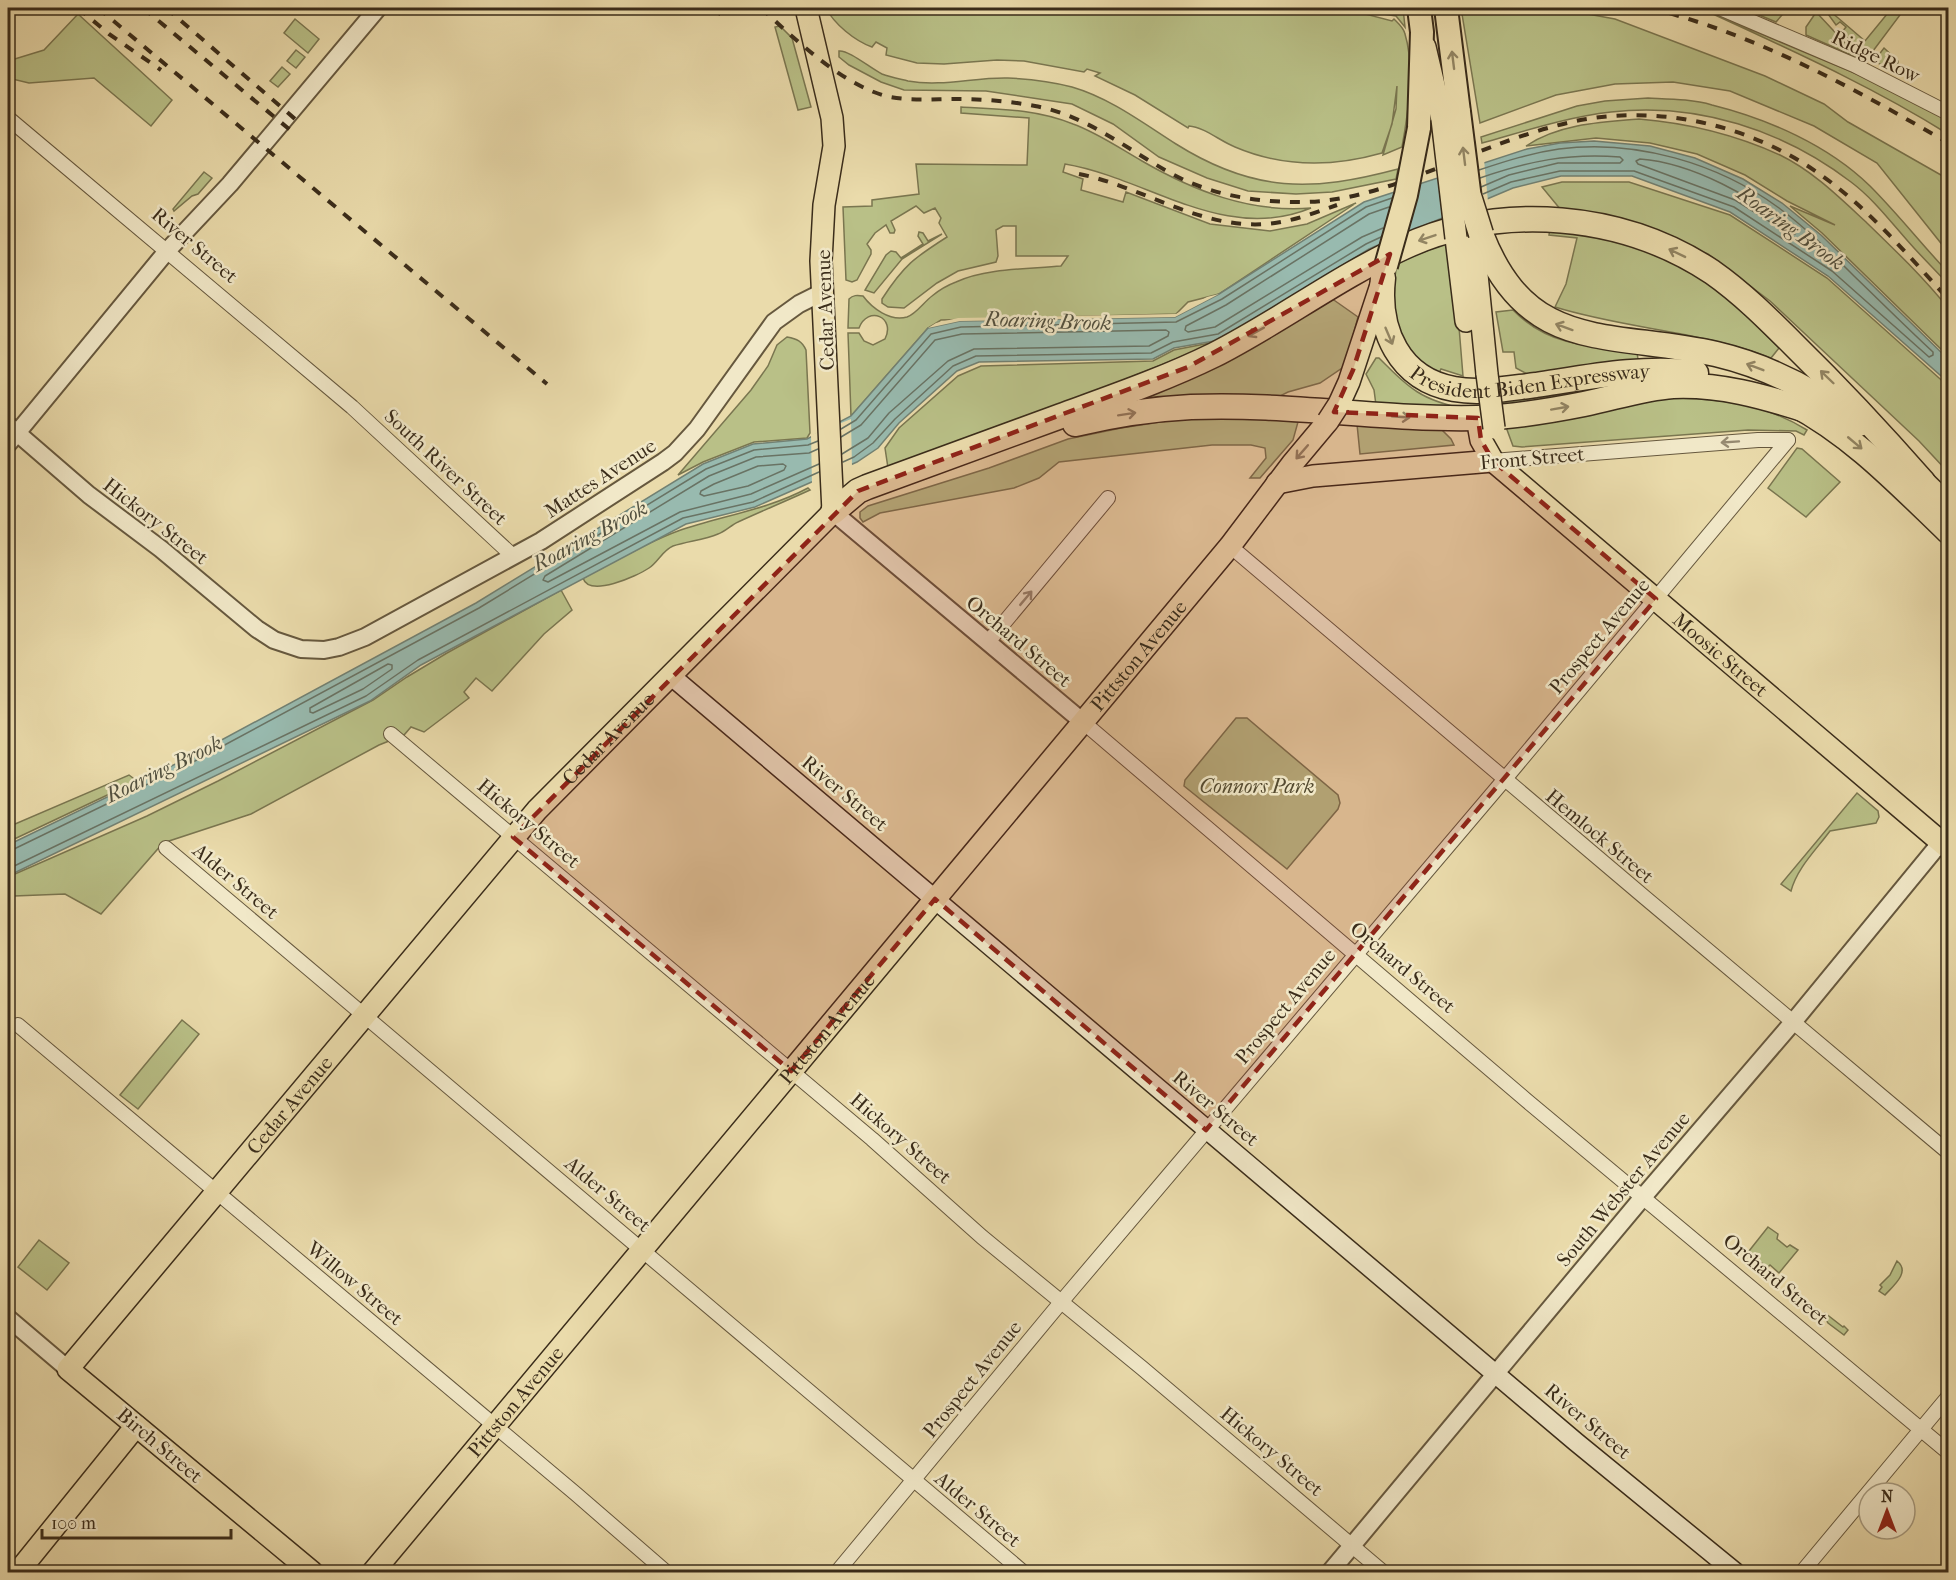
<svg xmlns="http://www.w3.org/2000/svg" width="1956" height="1580" viewBox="0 0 1956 1580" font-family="'IM FELL French Canon',serif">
  <rect width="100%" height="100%" fill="#eadbab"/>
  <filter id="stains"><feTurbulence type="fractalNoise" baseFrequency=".00333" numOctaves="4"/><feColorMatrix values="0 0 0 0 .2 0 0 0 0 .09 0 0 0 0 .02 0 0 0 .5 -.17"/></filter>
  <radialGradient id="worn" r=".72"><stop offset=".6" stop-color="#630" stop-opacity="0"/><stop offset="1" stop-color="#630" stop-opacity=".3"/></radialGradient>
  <g fill="#b9c087" stroke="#7a7650" stroke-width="1.5">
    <path d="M826 8H1364L1365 14 1392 21 1394 19C1398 23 1404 28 1405 34 1415 67 1408 114 1402 147L1383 155 1396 109 1397 86 1392 124 1382 153C1333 167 1282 167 1235 147 1220 141 1204 127 1189 126L1188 128 1135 95 1095 76 1100 73 1087 69 1084 72 1024 61 997 60 944 64 917 63 886 55 887 48 876 42 872 47C855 41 834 24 826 8Z"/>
    <path d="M1376 8H1403L1405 27 1396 16 1377 13Z"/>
    <path d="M1461 8H1555L1615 19 1765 76 1824 104 1848 122 1948 179V252L1877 163 1814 126 1730 91 1673 82 1615 84 1556 95 1480 123Z"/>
    <path d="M1742 8H1778L1782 10 1783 8H1788L1776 22Z"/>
    <path d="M1892 8H1899L1903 11 1867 59 1842 32 1846 27 1840 22 1836 25 1828 14 1830 11 1865 41Z"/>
    <path d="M1817 11V13L1860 59 1806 35V27Z"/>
    <path d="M78 14 172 100 151 126 94 78 29 83 8 78V61L44 50Z"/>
    <path d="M1713 14 1864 77 1948 118V134C1873 87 1793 51 1713 14Z"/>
    <path d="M295 19 319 39 308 53 284 33Z"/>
    <path d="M780 26 792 38 811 107 798 110 775 27Z"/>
    <path d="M1884 48 1898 61 1897 73 1874 61Z"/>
    <path d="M296 50 305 57 296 68 287 61Z"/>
    <path d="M839 51C849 50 870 68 882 74 890 77 900 79 908 81 942 87 975 77 1008 78 1028 79 1053 82 1072 87 1110 98 1143 123 1176 144 1254 193 1312 192 1398 169L1396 179 1332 192 1296 194 1248 191 1207 178 1159 157 1113 124 1072 104 986 91 904 90 881 82 849 65 839 57Z"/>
    <path d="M282 67 290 74 278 87 270 81Z"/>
    <path d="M1648 98C1669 99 1692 99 1712 105 1768 119 1828 145 1870 186 1896 212 1919 241 1944 268L1948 273V284C1937 272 1925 260 1914 248 1893 225 1875 200 1851 182 1783 130 1697 102 1611 112 1567 117 1525 131 1482 143L1481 137 1577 106 1605 101Z"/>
    <path d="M961 107C999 109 1037 109 1073 124 1098 133 1119 148 1142 161 1194 191 1250 213 1311 208 1224 244 1148 178 1065 164L1063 172 1083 179 1081 190 1123 202 1126 192 1210 224 1270 231 1307 224 1356 203 1219 294 1188 302 1176 314 941 320 928 328 851 416 848 333H859L864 341 873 345 885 339C896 317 868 305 859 328H848L849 299C853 295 857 295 863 296 872 308 890 322 907 317 916 314 924 302 932 296 938 291 948 285 956 282 985 268 1029 269 1061 266L1068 256H1016V226H1003L996 230 998 256 996 262 958 271 937 283 904 308 888 307 882 303V299C904 265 914 258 947 237L939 223 941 218 935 208 924 213 916 206 891 221 895 230 894 233H890L886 225 875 233 867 244 871 250V254L857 280 852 282 846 280 843 207 872 206V200L919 194 916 164 1027 165 1029 118 961 113Z"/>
    <path d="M1639 119C1687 123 1736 135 1780 155 1813 171 1840 198 1866 222 1895 250 1923 277 1948 308V356L1822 233 1790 206 1835 225 1787 201 1745 175 1697 154 1650 143 1596 138 1526 146C1559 124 1601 122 1639 119Z"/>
    <path d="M204 172 212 178 198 194 192 196 174 211 173 209Z"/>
    <path d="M1562 182H1629L1730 215 1827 278 1948 386V472L1919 441 1770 301 1708 254 1634 225 1561 210 1542 187Z"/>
    <path d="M1550 228 1604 236 1668 258 1696 275 1731 301 1779 348 1771 358C1701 331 1626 329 1555 307L1566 284 1577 238 1549 235Z"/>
    <path d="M919 232 923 233 928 241 942 234 902 259 874 293 865 290 886 255 891 251 896 252 901 258 923 244 918 236Z"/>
    <path d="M1452 241 1463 376 1441 369 1439 373C1427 366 1413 358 1405 346 1390 322 1391 288 1398 262Z"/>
    <path d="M1331 298 1358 317 1345 366 1320 383 1288 392 1270 401 1113 409 1224 362 1276 334Z"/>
    <path d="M1513 310C1548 346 1590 347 1637 351L1638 360 1527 374 1516 368 1514 352H1503L1496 312Z"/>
    <path d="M787 337C797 339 802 341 806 350L810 433 807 438 754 442 703 462 678 475 751 390 768 366 777 345Z"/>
    <path d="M1215 342C1109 390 997 424 888 468L885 448 899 428 958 376 981 366 1153 361 1174 350Z"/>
    <path d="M1376 358H1379C1410 389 1421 400 1465 409L1376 405 1374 390 1366 374Z"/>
    <path d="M1651 382 1501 408V403Z"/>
    <path d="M1678 398C1724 399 1767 405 1807 430L1804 435 1796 431 1748 430 1522 447 1513 446 1506 427 1656 399Z"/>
    <path d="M1187 418H1254L1298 422 1293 440 1260 478H1250L1266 458 1265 448 1251 445H1212L1059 462 1039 478 1014 488 880 513 863 522 860 518V512L868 506 989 468 1068 439 1121 428Z"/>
    <path d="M1357 424 1441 429 1451 439 1454 445 1360 454Z"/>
    <path d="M1797 448 1802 449 1840 482 1806 517 1768 488Z"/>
    <path d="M808 488 810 490C786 501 762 511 738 522 731 525 725 532 718 534 704 540 688 541 673 546 663 550 658 562 649 568 637 576 589 598 583 578 614 562 645 543 678 531 721 516 767 510 808 488Z"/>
    <path d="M561 590 572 610 544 634 492 691 476 678 464 692 469 698 424 732 411 727 404 735 379 745 251 814 163 843 101 914 65 894 14 896 8 900V877L147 816 218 781 373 700 407 677 447 653Z"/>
    <path d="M1236 718H1247L1338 795 1340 803 1338 809 1287 869 1184 786 1185 780Z"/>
    <path d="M129 775 137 781 8 842V827Z"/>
    <path d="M1857 793 1878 811 1879 817 1876 823 1830 831C1816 850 1797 868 1791 891L1781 884Z"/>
    <path d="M182 1020 199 1034 138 1109 120 1095Z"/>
    <path d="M1768 1227 1778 1234 1777 1239 1787 1247 1790 1245 1798 1250 1779 1273 1770 1265 1767 1268 1749 1251Z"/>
    <path d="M39 1240 69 1263 47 1290 18 1267Z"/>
    <path d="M1897 1261C1911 1272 1893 1286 1885 1295L1879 1291 1882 1287 1880 1285 1890 1275Z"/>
    <path d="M1825 1313 1843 1327 1844 1326 1848 1330 1844 1335 1828 1323 1823 1315Z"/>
  </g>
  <path fill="#98baaf" stroke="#728173" stroke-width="1.5" d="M1594 141 1650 146 1695 158 1743 179 1782 203 1821 235 1948 359V382L1828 276 1730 212 1632 176H1561L1513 188 1369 249 1220 340 1174 348 1153 359 979 362 957 371 899 423 878 448 857 462 755 507 686 524 421 665 370 701 8 876V845L190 757 476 603 703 464 753 444 807 439 851 416 928 328 960 321 1175 317 1219 294 1364 202 1527 149 1560 143Z"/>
  <g fill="#eadbab">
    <path d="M1484 159 1488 202 1450 218 1444 172Z"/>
    <path d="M1219 294 1175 317 960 321 928 328 936 323 958 318 1176 314 1207 297Z"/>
    <path d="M851 419 852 468 812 485 811 435Z"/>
  </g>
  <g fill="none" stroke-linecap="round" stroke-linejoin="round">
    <g stroke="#697364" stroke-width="1.5">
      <path d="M1640 159C1693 163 1754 197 1794 231L1795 234 1791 235 1735 200 1638 164 1636 161Z"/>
      <path d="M1479 170C1506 161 1531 153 1559 149 1635 139 1718 163 1779 208 1806 228 1830 252 1854 276 1880 301 1906 327 1933 352V355L1929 357 1832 271 1734 207 1634 171H1560L1511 182 1483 194"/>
      <path d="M1480 178C1530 161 1567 153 1620 157L1623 160 1620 163H1558L1509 175 1481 187"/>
      <path d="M1383 228 1362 237 1215 327 1188 332 1185 330 1186 326 1226 305 1369 214 1389 207"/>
      <path d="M841 429 856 420 931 334 961 327 1176 322 1222 299 1366 207 1392 198"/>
      <path d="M841 437 861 425 935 340 962 334 1166 330 1169 332 1168 336 1149 346 974 349 948 361 889 413 868 438 842 454"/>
      <path d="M818 449 809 453 756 457 709 476 545 576 543 580 548 582 680 512 751 494 819 464"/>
      <path d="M843 462 854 457 873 443 895 419 953 366 976 356 1151 353 1173 342 1218 334 1366 244 1381 237"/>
      <path d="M783 464 786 466 784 470 748 486 704 496 700 494 701 491 714 484 758 466Z"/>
      <path d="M388 664 392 665V669L363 689 313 713 310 712V708Z"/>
      <path d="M8 850H12L193 762 479 608 706 469 754 450 808 445 818 441"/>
      <path d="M8 869 366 696 418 660 683 518 753 502 819 472"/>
    </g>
    <g stroke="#66583e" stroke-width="16">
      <g id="minor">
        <path d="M1720 8 1854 65 1948 113"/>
        <path d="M8 118 352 407 513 556"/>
        <path d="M1493 461 1758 440H1788"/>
        <path d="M1230 546C1468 749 1708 951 1948 1152"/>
        <path d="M988 642 1108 498"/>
        <path d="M1083 722 1526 1100 1948 1452"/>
        <path d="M391 734 872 1139 982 1237 1142 1368 1383 1572"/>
        <path d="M166 848 1023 1572"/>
        <path d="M18 1025 576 1494 666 1572"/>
        <path d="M837 1572 1062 1301 1504 780 1788 440"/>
        <path d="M1802 1572 1948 1397"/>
      </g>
    </g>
    <g stroke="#66583e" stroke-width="20">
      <g id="tertiary">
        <path d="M8 425 89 495 161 549 257 629 274 640 301 649 324 650 339 647 365 637 541 541 663 462 675 453 697 429 774 322 799 304 823 292"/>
        <path d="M8 444 167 251 230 184 378 8"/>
        <path d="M833 512 1083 722"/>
        <path d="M8 1318 68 1369"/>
        <path d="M1330 1572 1643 1197 1794 1021 1941 842"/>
      </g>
    </g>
    <g stroke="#3a2c1a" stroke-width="21">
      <path id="secondary" d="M670 675 1576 1442 1735 1572"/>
    </g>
    <g stroke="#3a2c1a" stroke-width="24">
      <g id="primary">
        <path d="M1425 47 1442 119"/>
        <path d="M1473 235 1487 374"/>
        <path d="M1456 238 1466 321"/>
        <path d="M1339 404 1349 382 1381 285"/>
        <path id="s1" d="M1479 429 1481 440 1493 461 1948 848"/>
        <path d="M1277 483 1313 476 1493 461"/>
        <path d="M18 1572 136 1426"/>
        <path id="s2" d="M312 1572 68 1369 537 810 833 512 821 261 824 205 834 146 832 118 806 8"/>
        <path id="s3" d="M373 1572 1230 546 1292 464 1328 421"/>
      </g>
    </g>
    <g stroke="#3a2c1a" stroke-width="26">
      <g id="trunk">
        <path d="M1419 8 1422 32 1419 128"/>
        <path d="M1446 8 1459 112"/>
      </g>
    </g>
    <g stroke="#3a2c1a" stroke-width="27">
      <g id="motorway">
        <path d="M1481 234C1528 356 1611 330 1716 354 1767 366 1817 392 1859 424"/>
        <path id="s4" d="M1383 278C1377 330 1399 379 1454 389 1481 394 1510 388 1536 385 1589 377 1643 366 1696 373"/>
        <path d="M1792 403C1853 435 1899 484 1948 531"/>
        <path d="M1075 424C1113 415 1152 409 1191 407 1287 403 1381 420 1477 418 1513 417 1549 411 1584 404 1614 398 1643 388 1673 386 1720 384 1762 396 1806 410"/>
        <path d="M1911 471 1948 507"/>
        <path d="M833 512 858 491 867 487C932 463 997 439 1061 416 1113 397 1165 379 1214 355 1279 322 1338 277 1404 247 1502 202 1623 213 1712 272 1742 293 1768 319 1794 345 1839 389 1881 434 1923 482"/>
      </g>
    </g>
    <use href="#minor" stroke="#f1e8c8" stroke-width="14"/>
    <use href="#tertiary" stroke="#f1e8c8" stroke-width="16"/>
    <use href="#secondary" stroke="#f1e8c8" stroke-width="18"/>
    <use href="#primary" stroke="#eadbab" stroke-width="21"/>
    <use href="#trunk" stroke="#eadbab" stroke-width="22"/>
    <use href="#motorway" stroke="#eadbab" stroke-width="24"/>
    <g stroke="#3a2c1a" stroke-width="4" stroke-dasharray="10 10" stroke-linecap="butt">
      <path d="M78 8 109 34 161 70"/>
      <path d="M98 8 547 384"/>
      <path d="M143 8 295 134"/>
      <path d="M166 8 302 125"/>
      <path d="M713 8 725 18"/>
      <path d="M761 8C795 39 844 87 890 97 912 101 934 99 956 99 982 99 1009 101 1035 106 1091 116 1133 155 1182 179 1218 196 1259 202 1298 202 1366 203 1431 169 1494 146 1520 136 1548 127 1576 121 1660 104 1751 125 1821 175 1869 209 1909 256 1948 299"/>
      <path d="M1650 8C1757 35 1854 88 1948 143"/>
      <path d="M1079 174C1145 187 1205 233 1275 223 1296 220 1317 212 1337 205"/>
    </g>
    <g stroke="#3a2c1a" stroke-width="24" stroke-linecap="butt">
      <g id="primary-bridge">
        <path d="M1442 119 1456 238"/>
        <path d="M1487 374 1494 428"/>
        <path d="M1328 421 1339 404"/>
      </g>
    </g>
    <g stroke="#3a2c1a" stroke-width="26" stroke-linecap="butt">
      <g id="trunk-bridge">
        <path d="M1459 112 1470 199"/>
        <path d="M1386 266 1406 195 1419 128"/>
      </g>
    </g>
    <g stroke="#3a2c1a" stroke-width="27" stroke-linecap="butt">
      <path id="motorway-bridge" d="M1470 199 1481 234"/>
    </g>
    <use href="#primary-bridge" stroke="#eadbab" stroke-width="21"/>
    <use href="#trunk-bridge" stroke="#eadbab" stroke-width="22"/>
    <use href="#motorway-bridge" stroke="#eadbab" stroke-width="24"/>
  </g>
  <defs><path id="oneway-shaft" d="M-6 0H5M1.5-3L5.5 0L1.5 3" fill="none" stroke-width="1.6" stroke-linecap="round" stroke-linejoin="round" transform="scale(1.5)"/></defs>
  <g stroke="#928462">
    <use href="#oneway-shaft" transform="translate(1453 60) rotate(-97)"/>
    <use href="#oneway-shaft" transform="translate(1464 156) rotate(-97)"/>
    <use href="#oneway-shaft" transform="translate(1427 238) rotate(161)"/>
    <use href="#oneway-shaft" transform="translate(1677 253) rotate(-154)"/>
    <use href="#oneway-shaft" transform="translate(1564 327) rotate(-160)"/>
    <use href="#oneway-shaft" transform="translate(1256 332) rotate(151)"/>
    <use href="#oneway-shaft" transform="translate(1389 336) rotate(67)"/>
    <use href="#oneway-shaft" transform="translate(1755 367) rotate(-159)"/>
    <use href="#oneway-shaft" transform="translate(1827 377) rotate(-136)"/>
    <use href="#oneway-shaft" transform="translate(1560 408) rotate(-10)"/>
    <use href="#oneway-shaft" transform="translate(1127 414) rotate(-9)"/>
    <use href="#oneway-shaft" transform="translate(1401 417) rotate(4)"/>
    <use href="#oneway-shaft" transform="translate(1855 443) rotate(40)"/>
    <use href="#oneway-shaft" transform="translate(1302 452) rotate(131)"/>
  </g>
  <g stroke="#968a71">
    <use href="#oneway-shaft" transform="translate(1730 442) rotate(176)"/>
    <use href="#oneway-shaft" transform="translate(1026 598) rotate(-50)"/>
  </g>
  <path fill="#8f2418" fill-opacity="0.2" stroke="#8f2418" stroke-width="4.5" stroke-dasharray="12 8" stroke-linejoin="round" d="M1390 254 1353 370 1334 412 1478 418 1481 440 1493 461 1656 599 1206 1130 935 899 791 1071 513 837 858 491 1188 367Z"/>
  <g text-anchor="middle" stroke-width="5" stroke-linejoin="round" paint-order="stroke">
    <g font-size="20" fill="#3a2c1a" stroke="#f1e8c8">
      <text transform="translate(1876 56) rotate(26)" y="7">Ridge Row</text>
      <text transform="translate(195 245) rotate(40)" y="7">River Street</text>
      <text transform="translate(825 310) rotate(-92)" y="7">Cedar Avenue</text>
      <text dy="7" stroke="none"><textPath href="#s4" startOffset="222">President Biden Expressway</textPath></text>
      <text transform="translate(1532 458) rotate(-5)" y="7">Front Street</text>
      <text transform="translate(446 467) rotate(43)" y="7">South River Street</text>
      <text transform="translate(600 478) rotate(-33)" y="7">Mattes Avenue</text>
      <text transform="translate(156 521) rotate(38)" y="7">Hickory Street</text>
      <text transform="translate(1599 636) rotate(-50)" y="7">Prospect Avenue</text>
      <text transform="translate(1019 641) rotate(40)" y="7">Orchard Street</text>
      <text dy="7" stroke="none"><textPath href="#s1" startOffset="334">Moosic Street</textPath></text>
      <text dy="7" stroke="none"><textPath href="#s3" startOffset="1194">Pittston Avenue</textPath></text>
      <text dy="7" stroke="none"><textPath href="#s2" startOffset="1148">Cedar Avenue</textPath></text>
      <text transform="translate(845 793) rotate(40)" y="7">River Street</text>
      <text transform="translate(529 823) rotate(40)" y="7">Hickory Street</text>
      <text transform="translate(1600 836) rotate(40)" y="7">Hemlock Street</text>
      <text transform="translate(236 881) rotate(40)" y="7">Alder Street</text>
      <text transform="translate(1403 967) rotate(40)" y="7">Orchard Street</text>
      <text transform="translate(1285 1006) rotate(-50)" y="7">Prospect Avenue</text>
      <text dy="7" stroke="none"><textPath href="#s3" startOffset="708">Pittston Avenue</textPath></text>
      <text dy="7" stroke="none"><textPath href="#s2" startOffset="662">Cedar Avenue</textPath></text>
      <text transform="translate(1216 1108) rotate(40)" y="7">River Street</text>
      <text transform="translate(901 1138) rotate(41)" y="7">Hickory Street</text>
      <text transform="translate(1623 1189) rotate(-50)" y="7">South Webster Avenue</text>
      <text transform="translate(608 1194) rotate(40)" y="7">Alder Street</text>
      <text transform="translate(1776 1279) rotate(40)" y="7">Orchard Street</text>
      <text transform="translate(355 1283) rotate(40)" y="7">Willow Street</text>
      <text transform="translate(972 1379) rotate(-51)" y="7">Prospect Avenue</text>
      <text dy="7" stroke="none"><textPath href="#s3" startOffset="222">Pittston Avenue</textPath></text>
      <text transform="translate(1588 1421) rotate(40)" y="7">River Street</text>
      <text transform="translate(160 1445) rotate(40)" y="7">Birch Street</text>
      <text transform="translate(1272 1451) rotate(40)" y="7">Hickory Street</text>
      <text transform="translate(978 1509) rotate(40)" y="7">Alder Street</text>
    </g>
    <g font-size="20" font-style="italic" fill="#534a30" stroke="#f1e8c8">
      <text x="1257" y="793">Connors Park</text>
    </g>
    <g font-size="21" font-style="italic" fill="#52503f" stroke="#f1e8c8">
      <text transform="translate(1791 228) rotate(36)" y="7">Roaring Brook</text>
      <text transform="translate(1048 321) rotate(2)" y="7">Roaring Brook</text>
      <text transform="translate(590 536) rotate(-28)" y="7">Roaring Brook</text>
      <text transform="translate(164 769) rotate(-26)" y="7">Roaring Brook</text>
    </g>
  </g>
  <rect width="1956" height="1580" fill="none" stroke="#eadbab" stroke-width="30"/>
  <rect x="9" y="9" width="1938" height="1562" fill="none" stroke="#3a2c1a" stroke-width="3"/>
  <rect x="15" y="15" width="1926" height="1550" fill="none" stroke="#3a2c1a" stroke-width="1.5"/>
  <g transform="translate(1887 1511)"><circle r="28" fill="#f1e8c8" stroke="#a89d82" stroke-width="1.5"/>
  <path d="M0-4.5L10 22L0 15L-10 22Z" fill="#8f2418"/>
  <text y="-9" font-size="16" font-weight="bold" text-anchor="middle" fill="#3a2c1a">N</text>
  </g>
  <path d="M42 1529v9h189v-9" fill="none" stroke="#3a2c1a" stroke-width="3"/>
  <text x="51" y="1529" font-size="18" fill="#3a2c1a" stroke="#f1e8c8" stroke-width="4.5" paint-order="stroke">100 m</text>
  <rect width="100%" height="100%" filter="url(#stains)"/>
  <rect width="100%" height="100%" fill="url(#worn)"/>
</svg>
